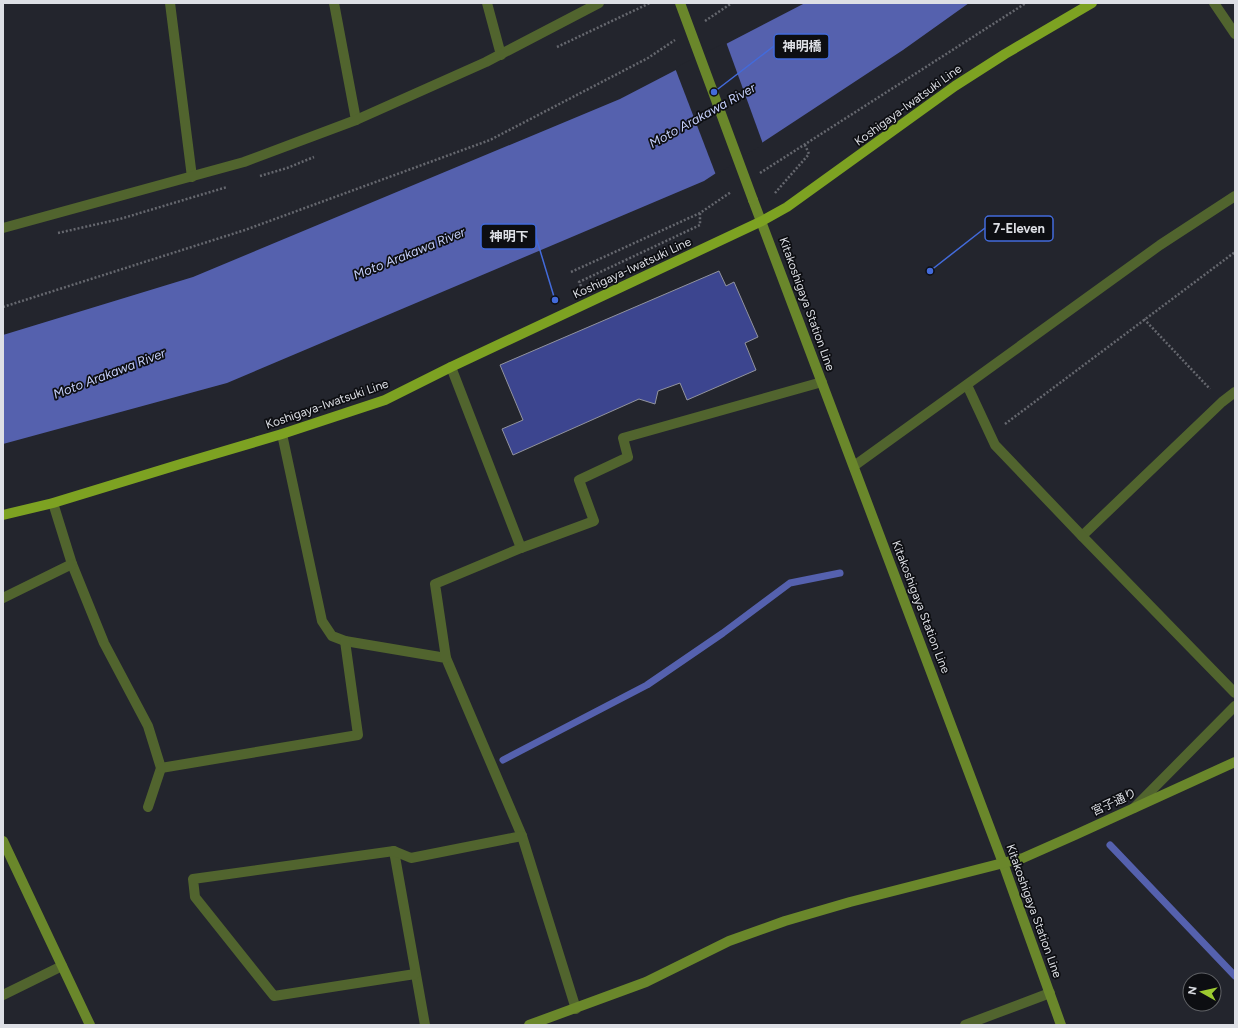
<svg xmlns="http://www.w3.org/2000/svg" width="1238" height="1028" viewBox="0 0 1238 1028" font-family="Figtree,'Noto Sans JP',sans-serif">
  <rect width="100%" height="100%" fill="#23252d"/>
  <path fill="#5561ae" d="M805 3H969L903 50 704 181 227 383 3 444V335L193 277 620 99Z"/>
  <path fill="#23252d" d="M726 42 763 144 716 175 675 68Z"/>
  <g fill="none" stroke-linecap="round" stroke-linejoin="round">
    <g stroke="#5561ae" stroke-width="7">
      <path d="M503 760 647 685 723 633 790 583 840 573"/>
      <path d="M1110 845 1235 976"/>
    </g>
  </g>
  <path fill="#3c458f" stroke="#92949f" d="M719 271 726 286 734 282 758 337 745 343 756 370 687 400 680 383 658 391 655 404 639 399 513 455 502 429 523 420 500 365Z"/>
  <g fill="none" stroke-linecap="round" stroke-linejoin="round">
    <g stroke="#66686f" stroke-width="2.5" stroke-dasharray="2 2" stroke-linecap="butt">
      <path d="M705 21 732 3"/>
      <path d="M557 47 650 3"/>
      <path d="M760 173 1026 3"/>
      <path d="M260 176 287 168 314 157"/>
      <path d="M775 193 809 154 805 145"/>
      <path d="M58 233 120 219 227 187"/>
      <path d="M571 272 700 213 731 192"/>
      <path d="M581 286 579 282 700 225V213"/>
      <path d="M3 307 245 230 490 140 648 58 675 40"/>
      <path d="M1144 319 1210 389"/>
      <path d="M1005 424 1235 252"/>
    </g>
    <g stroke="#51642e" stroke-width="10">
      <path d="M1082 536 1222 402 1235 392"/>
      <path d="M3 995 62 966"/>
    </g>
    <g stroke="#51642e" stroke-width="10">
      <path d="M170 3 192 177"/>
      <path d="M334 3 356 120"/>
      <path d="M487 3 501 55"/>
      <path d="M1214 3 1235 34"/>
      <path d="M3 228 244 162 356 120 486 62 599 3"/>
      <path d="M451 367 521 548"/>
      <path d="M967 385 995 445 1082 536 1235 693"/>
      <path d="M282 434 322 621 332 636 345 641 446 658 522 836 576 1009"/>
      <path d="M854 466 1160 245 1235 196"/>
      <path d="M53 503 72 564 104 643 148 726 161 768 148 807"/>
      <path d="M3 598 72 564"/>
      <path d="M446 658 435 584 521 548 594 521 579 480 628 457 623 438 822 382"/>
      <path d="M161 768 358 735 345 641"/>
      <path d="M1134 808 1235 706"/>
      <path d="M394 851 425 1025"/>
      <path d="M415 974 274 996 195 897 193 879 394 851 411 858 522 836"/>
      <path d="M965 1025 1050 993"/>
    </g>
    <g stroke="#6a872b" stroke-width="10">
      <path d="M753 200 1003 863 1061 1025"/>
      <path d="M3 841 90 1025"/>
      <path d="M529 1025 646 982 729 941 785 921 850 902 1023 858 1075 835 1235 762"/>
    </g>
    <path stroke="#7da222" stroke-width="10" d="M3 515 53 503 184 463 282 434 385 400 451 367 762 221 787 207 955 86 1005 54 1092 3"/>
    <path stroke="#6a872b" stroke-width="10" d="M680 3 753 200"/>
  </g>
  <g text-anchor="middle" stroke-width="3.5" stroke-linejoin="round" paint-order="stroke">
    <g font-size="12" fill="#dddfe5" stroke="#0d0e12">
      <text transform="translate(908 105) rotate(-36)" y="4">Koshigaya-Iwatsuki Line</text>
      <text transform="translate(632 268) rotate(-25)" y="4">Koshigaya-Iwatsuki Line</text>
      <text transform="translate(807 304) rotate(70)" y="4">Kitakoshigaya Station Line</text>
      <text transform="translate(327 404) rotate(-19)" y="4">Koshigaya-Iwatsuki Line</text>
      <text transform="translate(921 607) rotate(69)" y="4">Kitakoshigaya Station Line</text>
      <text transform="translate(1114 802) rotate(-25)" y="4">宮子通り</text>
      <text transform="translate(1034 911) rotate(70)" y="4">Kitakoshigaya Station Line</text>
    </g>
    <g font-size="13" font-style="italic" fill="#c3cdf8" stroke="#0d0e12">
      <text transform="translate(702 115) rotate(-29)" y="5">Moto Arakawa River</text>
      <text transform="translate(409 253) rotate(-22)" y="5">Moto Arakawa River</text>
      <text transform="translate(109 373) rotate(-21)" y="5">Moto Arakawa River</text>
    </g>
  </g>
  <path fill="none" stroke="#436bdb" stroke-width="1.5" d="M714 92L774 46M930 271L985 228M555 300L536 237"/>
  <g fill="#436bdb" stroke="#0d0e12" stroke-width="1.5">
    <circle cx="714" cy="92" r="4"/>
    <circle cx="930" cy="271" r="4"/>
    <circle cx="555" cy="300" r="4"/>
  </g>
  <g fill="#0d0e12" stroke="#436bdb" stroke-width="1.5">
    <rect x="774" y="34" width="55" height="25" rx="4"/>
    <rect x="985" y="216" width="68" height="25" rx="4"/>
    <rect x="481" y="224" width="55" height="25" rx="4"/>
  </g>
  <g font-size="13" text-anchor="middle" font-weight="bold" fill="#dddfe5">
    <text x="802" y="51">神明橋</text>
    <text x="1019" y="233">7-Eleven</text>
    <text x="509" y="241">神明下</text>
  </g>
  <rect width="1238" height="1028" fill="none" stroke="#dddfe5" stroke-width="8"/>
  <g transform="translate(1202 992) rotate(278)"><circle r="19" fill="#0d0e12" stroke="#606266"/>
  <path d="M0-3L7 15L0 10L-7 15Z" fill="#9dca30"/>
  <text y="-6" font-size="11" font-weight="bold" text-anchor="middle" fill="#dddfe5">N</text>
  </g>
</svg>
